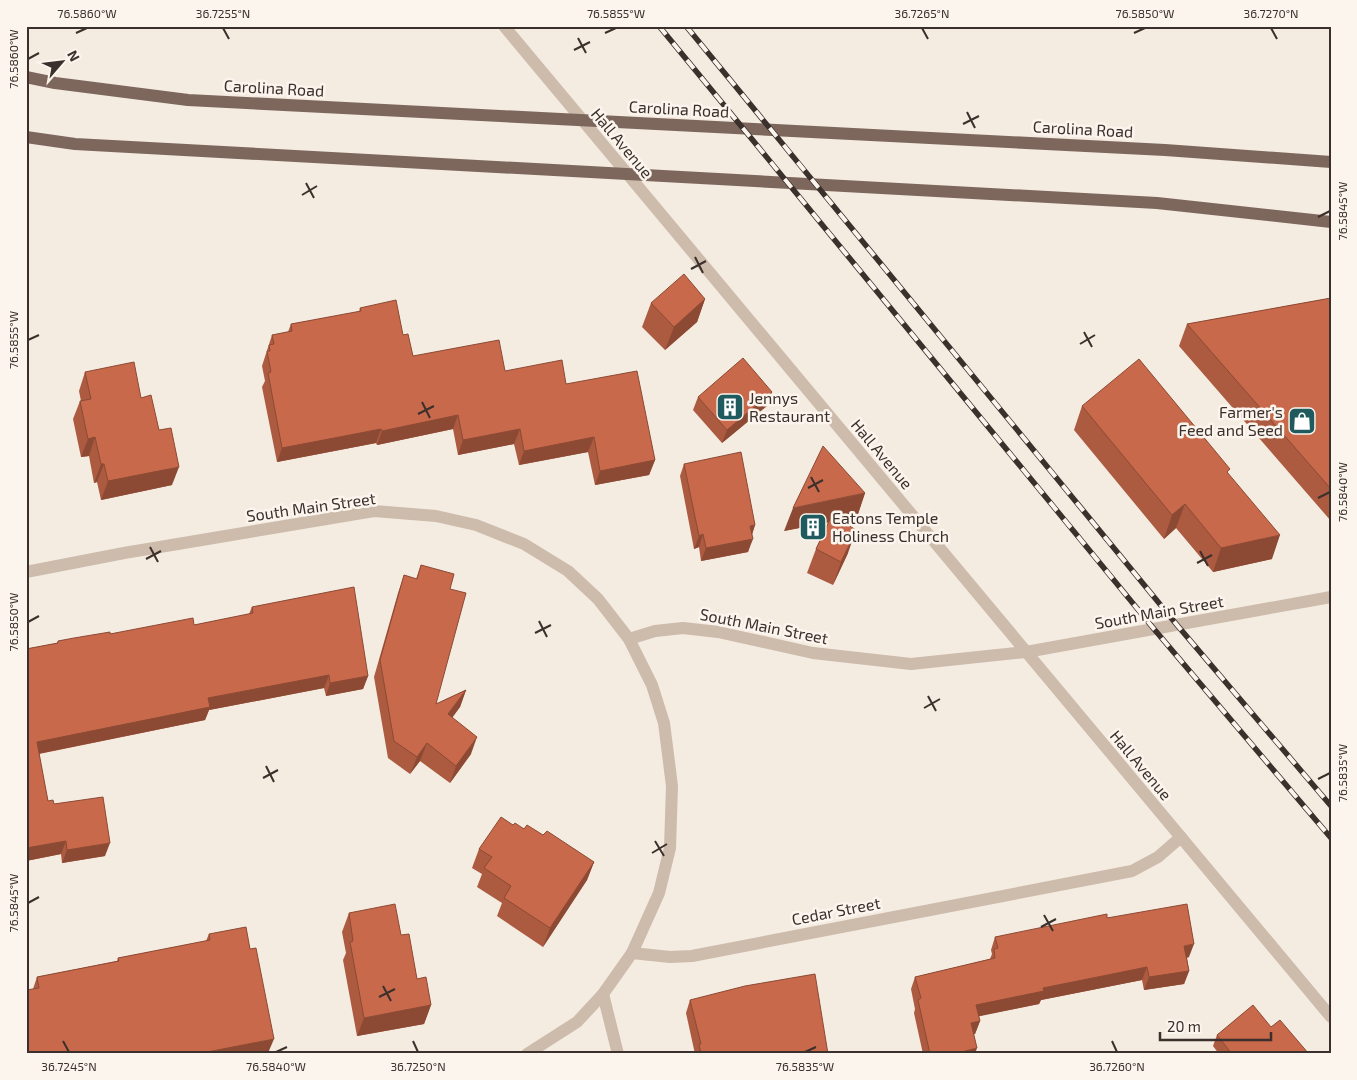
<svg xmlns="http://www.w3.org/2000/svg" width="1357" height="1080" viewBox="0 0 1357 1080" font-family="'Exo 2',sans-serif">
  <rect width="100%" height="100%" fill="#f4ebe1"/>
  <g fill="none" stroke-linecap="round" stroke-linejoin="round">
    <g stroke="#cdbbac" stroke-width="12">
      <path d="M504 26 1331 1017"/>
      <path d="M26 572 124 553 374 511 436 516 476 525 524 544 568 571 598 599 629 639 652 685 664 723 672 786 670 848 659 893 632 953 603 994 577 1022 527 1054"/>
      <path d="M629 639 655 631 683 628 718 632 813 653 911 664 1026 652 1331 597"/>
      <path d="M632 953 670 957 692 956 1132 871 1158 857 1181 837"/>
      <path d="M603 994 618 1054"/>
    </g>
    <g stroke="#7d675c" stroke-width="12">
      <path d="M26 77 55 83 188 100 1165 150 1331 162"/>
      <path d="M26 137 75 144 1157 203 1331 222"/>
    </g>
    <g stroke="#3b302b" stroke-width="5.5">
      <g id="rail">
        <path d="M659 26 1154 629 1331 838"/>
        <path d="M686 26 1177 625 1331 806"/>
      </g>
    </g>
    <use href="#rail" stroke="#fbf5ee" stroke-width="4" stroke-dasharray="11" stroke-linecap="butt"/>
  </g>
  <g fill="#ac5a40">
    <path d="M1331 298V521L1179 346 1187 324Z"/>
    <path d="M705 299 697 322 665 350 642 327 651 303Z"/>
    <path d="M360 308 403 335 413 356 505 371 566 384 655 460 649 475 595 485 588 452 519 465 514 444 458 455 453 429 377 445 376 443 277 462 262 387 265 381 262 366 272 335 288 332 291 324 359 312Z"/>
    <path d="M85 372 141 398 159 430 172 485 101 500 97 482 94 483 89 456 81 457 73 419 80 401H81L79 391Z"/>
    <path d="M698 397 768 405 722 443 693 410Z"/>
    <path d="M1082 406 1228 474 1272 559 1213 572 1176 528 1164 539 1074 430Z"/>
    <path d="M684 464 755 525 752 534 748 552 701 561 699 547 694 549 680 476Z"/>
    <path d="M865 493 857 517 840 520 848 553 833 585 807 573 816 549 829 522 784 531Z"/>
    <path d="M421 565 450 589 436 704 466 690 460 707 452 717 471 754 450 783 420 761 410 774 388 758 374 677 398 593 404 575 416 579Z"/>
    <path d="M252 607 368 676 363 689 326 696 324 688 209 710 205 720 39 754 48 801 54 804 105 856 62 863 61 854 26 861V649L57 643 58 641 110 634 194 625 249 614Z"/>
    <path d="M513 825 543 835 594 862 587 880 543 947 497 916 502 903 477 887 482 874 472 868 479 849Z"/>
    <path d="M349 913 401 935 417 979 431 1005 424 1024 357 1036 343 960 346 953 342 932Z"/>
    <path d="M1107 918 1189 957 1187 958 1189 971 1184 984 1144 990 1142 980 1041 1000 1039 1004 978 1016 980 1021 975 1034H974L975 1054H923L914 1013 915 1009 911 989 915 977 990 959 992 954 991 950 995 937Z"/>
    <path d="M209 934 268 1053 26 1054 33 989 37 977 117 961 118 958 206 941Z"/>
    <path d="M690 1000 828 1054H695L686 1013Z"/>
    <path d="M1271 1027 1309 1054H1219L1213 1046 1217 1035Z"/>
  </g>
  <g fill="#8c4a34">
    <path d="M705 299 697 322 665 350 674 327Z"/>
    <path d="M772 392 768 405 722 443 727 430Z"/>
    <path d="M458 415 453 429 377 445 382 431Z"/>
    <path d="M381 429 376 443 277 462 282 448Z"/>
    <path d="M520 429 514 444 458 455 463 440Z"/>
    <path d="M95 437 89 456 81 457 88 439Z"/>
    <path d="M594 437 588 452 519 465 524 451Z"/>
    <path d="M655 460 649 475 595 485 600 471Z"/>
    <path d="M101 464H104L97 482 94 483Z"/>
    <path d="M179 467 172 485 101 500 108 481Z"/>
    <path d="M865 493 857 517 784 531 793 508Z"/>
    <path d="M1185 504 1176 528 1164 539 1172 515Z"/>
    <path d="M755 525 751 538 750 526Z"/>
    <path d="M856 530 848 553 833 585 841 562Z"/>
    <path d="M703 534 699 547 694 549 699 536Z"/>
    <path d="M1280 535 1272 559 1213 572 1221 548Z"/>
    <path d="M753 539 748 552 701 561 706 548Z"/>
    <path d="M329 675 324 688 209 710 205 720 32 755 37 742 208 698Z"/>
    <path d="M368 676 363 689 326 696 330 683Z"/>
    <path d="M466 690 460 707 442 732 448 714Z"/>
    <path d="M477 737 471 754 450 783 456 766Z"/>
    <path d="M427 743 420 761 410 774 417 757Z"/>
    <path d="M66 841 61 854 26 861V848Z"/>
    <path d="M110 843 105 856 62 863 67 850Z"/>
    <path d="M594 862 587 880 543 947 550 928Z"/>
    <path d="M1194 944 1189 957 1180 959 1184 946Z"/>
    <path d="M1147 967 1142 980 1041 1000 1039 1004 971 1018 976 1005 1043 988Z"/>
    <path d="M1189 971 1184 984 1144 990 1149 977Z"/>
    <path d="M431 1005 424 1024 357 1036 364 1018Z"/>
    <path d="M980 1021 975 1034 967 1036 971 1023Z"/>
    <path d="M274 1039 268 1053 266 1054H197Z"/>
    <path d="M977 1048 975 1054H954Z"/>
  </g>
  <g fill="#c8694b" stroke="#8c4a34">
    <path d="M684 274 705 299 674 327 651 303Z"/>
    <path d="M1331 298V489L1187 324Z"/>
    <path d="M396 300 403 335 408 334 413 356 499 340 505 371 562 360 566 384 637 371 655 460 600 471 594 437 524 451 520 429 463 440 458 415 382 431 381 429 282 448 268 373 271 372 267 351H270L269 345 274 344 272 335 292 331 291 324 361 311 360 308Z"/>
    <path d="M743 358 772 392 727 430 698 397Z"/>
    <path d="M1139 359 1230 469 1227 472 1280 535 1221 548 1185 504 1172 515 1082 406Z"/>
    <path d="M134 362 141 398 151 395 159 430 171 428 179 467 108 481 104 464H101L95 437 88 439 80 401 91 399 85 372Z"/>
    <path d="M823 446 865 493 793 508Z"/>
    <path d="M741 452 755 525 750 526 753 539 706 548 703 534 699 536 684 464Z"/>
    <path d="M832 515 856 530 841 562 816 549Z"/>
    <path d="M421 565 454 574 450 589 466 593 436 704 466 690 448 714 477 737 456 766 427 743 417 757 394 741 380 660 404 575 417 579Z"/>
    <path d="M354 587 368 676 330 683 329 675 208 698 210 707 37 742 48 801 53 800 54 804 103 797 110 843 67 850 66 841 26 848V649L58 643V641L74 638 110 632V634L193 618 194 625 253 613 252 607Z"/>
    <path d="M501 817 513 825 515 823 524 829 527 825 543 835 547 831 594 862 550 928 504 898 511 886 484 868 492 857 479 849Z"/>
    <path d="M395 904 401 935 409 934 417 979 426 977 431 1005 364 1018 350 942 353 941 349 913Z"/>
    <path d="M1187 904 1194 944 1184 946 1189 971 1149 977 1147 967 1043 988 1044 991 976 1005 980 1021 971 1023 977 1048 954 1054H930L918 1000 921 998 915 977 995 958 994 949 998 948 995 937 1107 914V918Z"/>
    <path d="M246 927 250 949 256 948 274 1039 197 1054H26V990L39 988 37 977 119 961 118 958 210 940 209 934Z"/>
    <path d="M815 974 828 1054H701L699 1044H701L690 1000 745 986Z"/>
    <path d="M1253 1005 1271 1027 1280 1020 1309 1054H1232L1217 1035Z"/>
  </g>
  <path fill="none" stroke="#3b302b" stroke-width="2" d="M223 28 229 39M922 28 928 39M1271 28 1277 39M76 33 87 28M605 33 616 28M1134 33 1145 28M578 38 586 53M574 50 590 42M28 59 39 53M967 112 975 128M963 124 979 116M306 183 314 198M302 195 317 186M1318 217 1330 211M695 257 703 273M691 269 706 261M1084 332 1092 347M28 340 39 335M1080 344 1095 335M422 402 430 418M418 414 434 406M811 477 819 492M808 488 823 480M1318 498 1330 492M150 547 158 562M1200 551 1208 566M146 559 161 551M1197 563 1212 555M539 621 547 637M28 622 39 616M535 633 551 625M928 696 936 711M924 708 940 699M266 766 274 782M263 778 278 770M1318 779 1330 773M655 841 664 856M652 853 667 844M28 903 39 897M1044 915 1053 931M1041 927 1056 919M383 986 391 1001M379 997 395 989M63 1041 69 1052M413 1041 418 1052M1112 1041 1117 1052M276 1052 287 1047M805 1052 816 1047"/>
  <defs>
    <g id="building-square" transform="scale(1.4375)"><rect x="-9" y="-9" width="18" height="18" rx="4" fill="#1f5a5e" stroke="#fbf5ee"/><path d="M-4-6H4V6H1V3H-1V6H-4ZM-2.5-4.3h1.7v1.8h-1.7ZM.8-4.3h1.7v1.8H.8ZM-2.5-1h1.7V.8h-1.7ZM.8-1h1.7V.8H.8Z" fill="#fff"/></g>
    <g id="shop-square" transform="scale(1.4375)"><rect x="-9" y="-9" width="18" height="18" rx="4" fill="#1f5a5e" stroke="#fbf5ee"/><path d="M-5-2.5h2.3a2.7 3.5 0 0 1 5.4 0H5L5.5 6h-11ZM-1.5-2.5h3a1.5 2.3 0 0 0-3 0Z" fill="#fff"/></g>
  </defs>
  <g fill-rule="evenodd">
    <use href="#building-square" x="730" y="407"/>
    <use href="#shop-square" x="1302" y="421"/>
    <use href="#building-square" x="813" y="527"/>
  </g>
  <g text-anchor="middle" stroke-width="5" stroke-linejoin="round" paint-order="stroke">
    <g font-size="16" fill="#3b302b" stroke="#fbf5ee">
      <text transform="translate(274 88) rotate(3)" y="6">Carolina Road</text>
      <text transform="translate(679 109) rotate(3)" y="6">Carolina Road</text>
      <text transform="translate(1083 129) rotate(3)" y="6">Carolina Road</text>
      <text transform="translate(622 143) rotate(50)" y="6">Hall Avenue</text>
      <text transform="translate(882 454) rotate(50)" y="6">Hall Avenue</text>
      <text transform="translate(311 507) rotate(-8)" y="6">South Main Street</text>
      <text transform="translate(1159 612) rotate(-10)" y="6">South Main Street</text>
      <text transform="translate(764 626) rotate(11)" y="6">South Main Street</text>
      <text transform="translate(1141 765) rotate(50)" y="6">Hall Avenue</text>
      <text transform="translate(836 911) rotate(-11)" y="6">Cedar Street</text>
    </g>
    <g font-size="16" fill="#3b302b" stroke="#fbf5ee" text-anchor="start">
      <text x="749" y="404">Jennys<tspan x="749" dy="18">Restaurant</tspan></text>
      <text x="1283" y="418" text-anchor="end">Farmer's<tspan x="1283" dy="18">Feed and Seed</tspan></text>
      <text x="832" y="524">Eatons Temple<tspan x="832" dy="18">Holiness Church</tspan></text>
    </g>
  </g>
  <rect width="1357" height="1080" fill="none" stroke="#fbf5ee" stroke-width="55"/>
  <g transform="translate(62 62) rotate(62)" stroke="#fbf5ee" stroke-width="4" paint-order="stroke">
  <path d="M0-4L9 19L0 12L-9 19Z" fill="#3b302b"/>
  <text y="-8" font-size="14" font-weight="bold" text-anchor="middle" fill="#3b302b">N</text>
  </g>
  <path d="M1160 1032v8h111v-8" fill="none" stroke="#3b302b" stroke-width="2.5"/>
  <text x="1167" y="1032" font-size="15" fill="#3b302b" stroke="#fbf5ee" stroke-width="4" paint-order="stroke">20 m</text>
  <rect x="28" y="28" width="1302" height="1024" fill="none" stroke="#3b302b" stroke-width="2"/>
  <g font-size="12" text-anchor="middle" fill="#3b302b">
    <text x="87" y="18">76.5860°W</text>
    <text x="223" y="18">36.7255°N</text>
    <text x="616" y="18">76.5855°W</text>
    <text x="922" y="18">36.7265°N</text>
    <text x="1145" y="18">76.5850°W</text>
    <text x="1271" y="18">36.7270°N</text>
    <text transform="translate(14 59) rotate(-90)" y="4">76.5860°W</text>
    <text transform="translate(1343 211) rotate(-90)" y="4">76.5845°W</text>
    <text transform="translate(14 340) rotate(-90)" y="4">76.5855°W</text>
    <text transform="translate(1343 492) rotate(-90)" y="4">76.5840°W</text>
    <text transform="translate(14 622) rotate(-90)" y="4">76.5850°W</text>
    <text transform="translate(1343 773) rotate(-90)" y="4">76.5835°W</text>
    <text transform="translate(14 903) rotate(-90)" y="4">76.5845°W</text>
    <text x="69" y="1071">36.7245°N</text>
    <text x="276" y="1071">76.5840°W</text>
    <text x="418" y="1071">36.7250°N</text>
    <text x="805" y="1071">76.5835°W</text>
    <text x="1117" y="1071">36.7260°N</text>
  </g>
</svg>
